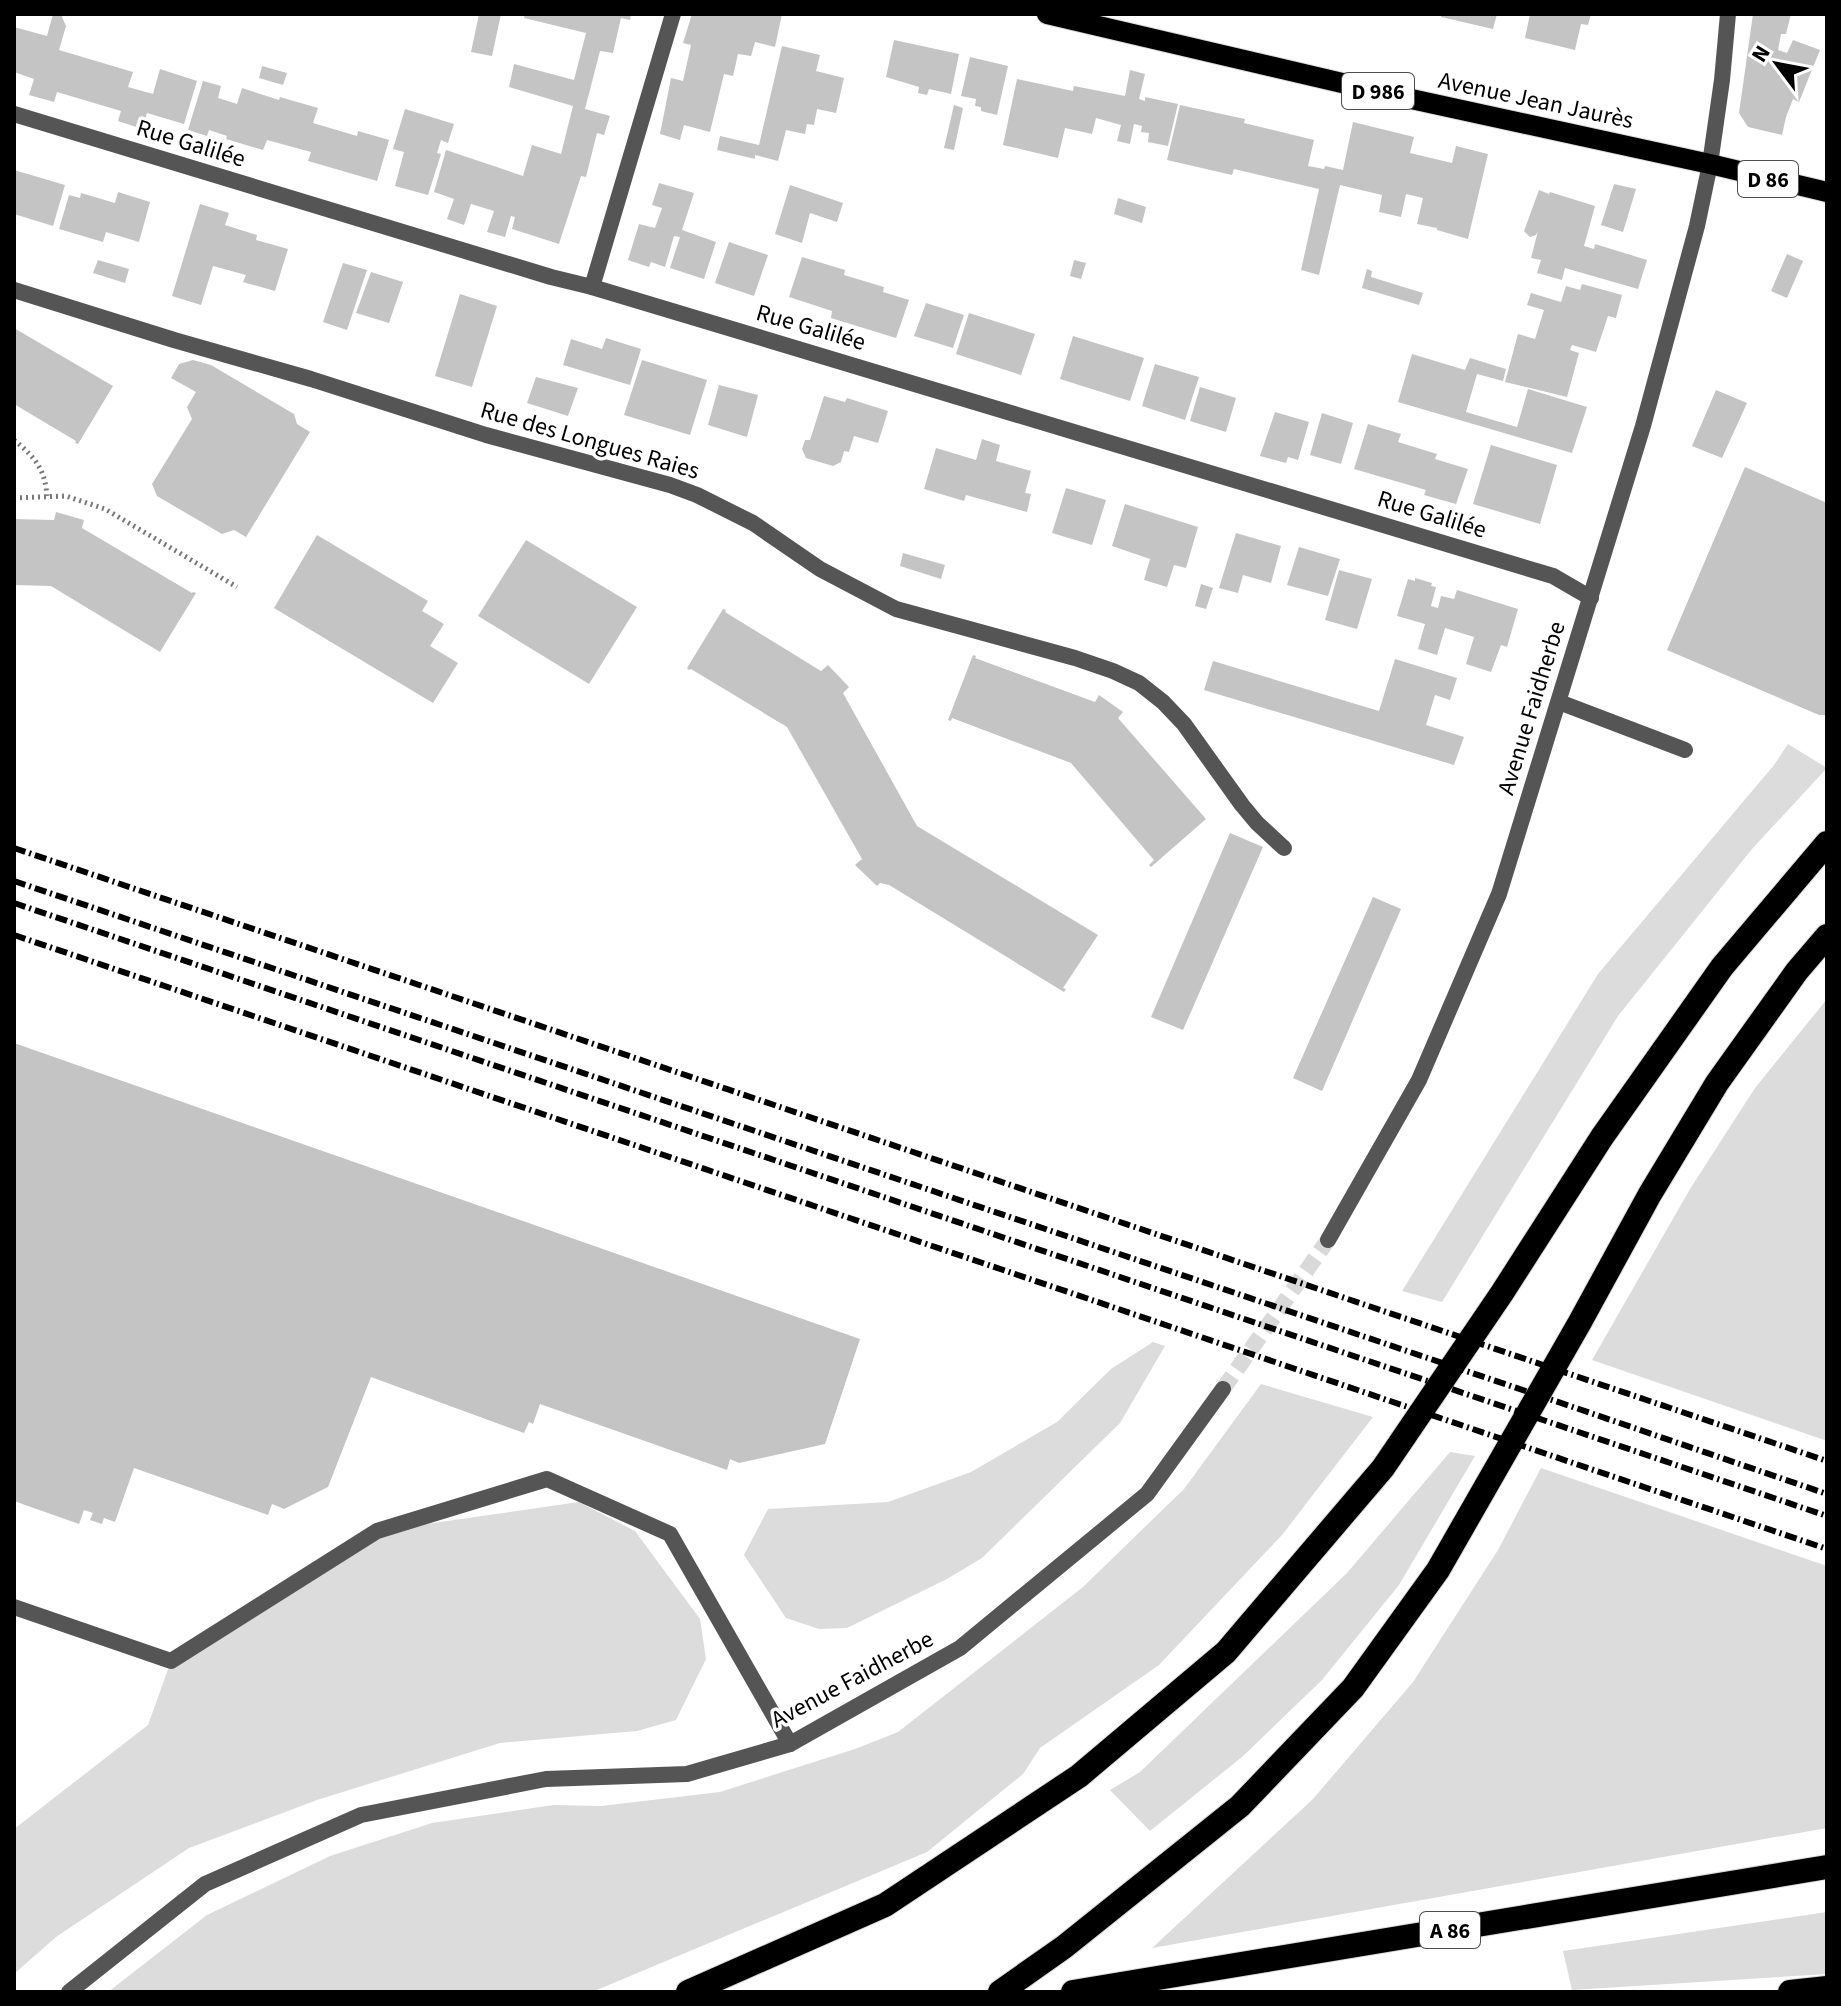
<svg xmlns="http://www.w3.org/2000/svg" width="1841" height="2006" viewBox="0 0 1841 2006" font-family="'Source Sans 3',sans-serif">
  <rect width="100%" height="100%" fill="#fff"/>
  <g fill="#dcdcdc">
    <path d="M1788 744 1827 768 1752 849 1618 1016 1442 1302 1402 1291 1598 974 1774 765Z"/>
    <path d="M1827 999V1441L1592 1360 1690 1189 1755 1088Z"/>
    <path d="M1153 1342 1165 1346 1120 1423 982 1558 947 1579 847 1628 819 1629 786 1618 744 1555 768 1509 888 1502 971 1472 1057 1422 1111 1369Z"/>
    <path d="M1261 1384 1373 1417 1282 1535 1159 1665 1040 1748 1023 1774 927 1852 592 1992H108L207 1915 330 1856 432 1823 553 1805 601 1806 720 1792 855 1749 898 1732 1083 1587 1184 1489Z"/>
    <path d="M1450 1452 1475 1456 1399 1585 1322 1680 1242 1757 1150 1831 1110 1790 1140 1772 1347 1573Z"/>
    <path d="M1541 1468 1827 1566V1828L1152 1948 1313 1799 1413 1682 1498 1550Z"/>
    <path d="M579 1502 635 1531 700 1619 706 1659 676 1720 637 1731 500 1743 317 1800 189 1848 56 1937 14 1974V1829L148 1725 171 1661 377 1531Z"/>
    <path d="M1827 1912V1974L1572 1990 1563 1951Z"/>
  </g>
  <g fill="#c4c4c4">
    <path d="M53 14H63L62 17 66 26 59 50 133 72 128 87 153 94 160 69 197 81 184 124 147 113 142 129 118 121 121 111 57 92 54 102 29 95 34 79 14 72V27L47 36Z"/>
    <path d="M479 14H501L492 56 471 52Z"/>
    <path d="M525 14H631L630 20 621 18 613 53 600 51 585 109 610 116 604 135 597 133 586 177 581 176 559 244 512 229 515 217 511 216 505 237 487 232 494 211 471 204 464 225 447 219 454 199 434 192 446 150 523 176 532 145 561 154 573 106 509 87 514 64 574 80 586 33 524 18Z"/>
    <path d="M692 14H782L775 47 755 42 751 56 738 54 733 76 724 74 710 132 684 125 680 140 660 134 671 78 683 81 691 45 683 43Z"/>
    <path d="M1442 14H1497L1493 29 1441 17Z"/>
    <path d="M1530 14H1591L1588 25 1581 24 1575 50 1525 38Z"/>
    <path d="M1753 14H1791L1786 34H1781L1778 50 1787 53 1793 40 1820 50 1799 102 1793 99 1786 117 1782 135 1748 127 1739 113Z"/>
    <path d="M894 40 959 54 951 94 929 89 927 95 918 93 919 87 886 77Z"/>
    <path d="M782 46 820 55 816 71 844 78 836 113 817 109 814 125 807 124 805 134 786 130 778 161 755 155V159L717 150 720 136 759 145Z"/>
    <path d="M970 57 1008 66 997 115 981 111V107L975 106 976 99 961 96Z"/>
    <path d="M262 66 287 73 283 85 259 78Z"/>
    <path d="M1130 70 1145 74 1139 99 1145 101V97L1178 104 1168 146 1148 142 1149 133 1141 132 1142 126 1134 124 1130 144 1117 141 1121 125 1096 118 1092 134 1065 128 1058 158 1003 145 1017 79 1073 91 1074 86 1125 96Z"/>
    <path d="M203 81 221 86 218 98 237 104 242 88 279 100 280 97 318 108 313 123 357 136 358 131 389 140 377 181 308 161 311 152 267 140 263 150 226 139 227 136 209 130 207 136 188 130Z"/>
    <path d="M954 105 963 108 954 150 944 148Z"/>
    <path d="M1180 105 1245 119 1244 123 1314 140 1308 166 1324 169 1325 166 1343 170 1353 122 1414 137 1410 153 1452 163 1456 146 1488 154 1468 239 1437 230V228L1417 224 1423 198 1406 194 1401 217 1379 212 1382 195 1340 185 1319 275 1301 270 1319 189 1234 169 1232 175 1167 160Z"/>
    <path d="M405 109 454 124 448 143 441 140 437 153 441 154 428 195 395 186 404 152 393 149Z"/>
    <path d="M14 170 65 185 53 226 14 214Z"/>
    <path d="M659 183 694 193 682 230 716 242 704 279 670 268 680 237 674 236 665 267 651 262 649 267 628 260 639 224 655 228 662 208 652 205Z"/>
    <path d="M1614 184 1636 189 1623 232 1601 225Z"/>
    <path d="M790 185 843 203 837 222 810 213 802 243 775 234Z"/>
    <path d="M1539 190 1549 194 1550 192 1595 206 1584 246 1594 249 1595 244 1647 260 1638 289 1565 268 1562 280 1537 273 1541 260 1531 258 1538 231 1536 235 1530 237 1524 231Z"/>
    <path d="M118 192 150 202 139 242 106 232 103 242 59 229 69 195 80 198 81 193 115 203Z"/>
    <path d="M1118 198 1146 207 1142 223 1114 214Z"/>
    <path d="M200 204 229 213 225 225 257 235 256 240 288 249 275 291 243 282 246 275 213 266 201 305 172 296Z"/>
    <path d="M729 242 768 255 754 296 715 283Z"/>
    <path d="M1787 254 1803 261 1787 298 1771 291Z"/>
    <path d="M802 257 845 270 844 275 884 287 883 292 909 300 896 338 831 318 832 311 789 297Z"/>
    <path d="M98 260 129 269 125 283 93 273Z"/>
    <path d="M1074 260 1086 263 1081 279 1070 276Z"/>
    <path d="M343 263 367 270 347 330 323 322Z"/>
    <path d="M1367 269 1372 271 1371 277 1423 293 1419 305 1362 288Z"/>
    <path d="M371 272 403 282 389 323 356 313Z"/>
    <path d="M1582 284 1622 295 1616 318 1608 316 1596 352 1572 345 1570 350 1579 353 1567 397 1505 382 1518 334 1535 339 1544 310 1527 305 1531 293 1561 302 1566 286 1580 290Z"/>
    <path d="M460 294 497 306 472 387 435 376Z"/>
    <path d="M926 303 964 315 953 348 914 336Z"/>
    <path d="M969 313 1035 334 1021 375 956 354Z"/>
    <path d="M14 328 113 386 78 444 75 443 76 441 14 404Z"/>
    <path d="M1073 336 1144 358 1130 401 1060 379Z"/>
    <path d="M606 338 641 349 630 385 563 365 571 339 602 349Z"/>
    <path d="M1412 354 1465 370 1470 358 1506 369 1503 381 1477 374 1466 412 1517 427 1528 389 1587 407 1572 453 1398 402Z"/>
    <path d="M193 360 211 365 294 414 297 424 310 432 246 537 234 530 222 534 157 496 152 484 192 419 187 407 196 392 171 378 179 364Z"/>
    <path d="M642 360 707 380 690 435 624 415Z"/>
    <path d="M1155 364 1199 377 1185 420 1142 406Z"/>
    <path d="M536 377 578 388 568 416 527 403Z"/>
    <path d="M719 385 758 395 747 437 708 425Z"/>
    <path d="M1200 387 1236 398 1226 432 1190 421Z"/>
    <path d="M1716 390 1747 403 1722 458 1692 446Z"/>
    <path d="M824 396 845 402 847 398 888 411 878 443 854 436 849 452 844 451 841 462 833 466 806 458 802 449 805 440H810Z"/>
    <path d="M1275 412 1309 422 1298 460 1288 457 1286 463 1260 456Z"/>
    <path d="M1322 413 1353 423 1341 464 1310 455Z"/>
    <path d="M1368 424 1401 434 1398 442 1437 454 1435 459 1468 469 1456 504 1424 495 1426 490 1354 469Z"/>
    <path d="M982 439 1000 445 996 461 1031 471 1025 493 1031 494 1027 512 966 495 964 501 924 489 936 448 976 460Z"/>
    <path d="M1491 445 1557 465 1540 524 1473 504Z"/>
    <path d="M1745 467 1827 503V715H1819L1667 650Z"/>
    <path d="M1066 488 1106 500 1092 545 1052 533Z"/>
    <path d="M1125 504 1198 527 1186 568 1174 565 1167 587 1144 580 1150 559 1112 546Z"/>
    <path d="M56 512 84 520 82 528 192 593 193 592 196 593 160 652 51 586 14 585V519L54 520Z"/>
    <path d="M1236 533 1281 546 1271 583 1243 575 1238 593 1219 588Z"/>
    <path d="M317 535 428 601 422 611 444 624 430 646 458 663 433 703 274 608Z"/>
    <path d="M526 540 637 607 589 684 478 616Z"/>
    <path d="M1299 547 1340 559 1328 596 1287 585Z"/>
    <path d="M903 553 945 565 941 579 900 566Z"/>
    <path d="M1339 570 1372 579 1357 629 1325 620Z"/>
    <path d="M1415 578 1432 583 1431 586 1436 587 1431 606 1438 608 1441 596 1454 599 1457 590 1518 609 1507 647 1501 645 1491 672 1466 664 1474 637 1445 628 1437 655 1418 649 1425 624 1397 616 1408 579 1415 581Z"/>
    <path d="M1201 584 1213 588 1206 609 1195 606Z"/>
    <path d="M723 609 726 610 725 612 821 671 828 665 849 687 843 693 917 826 1098 935 1063 988 1066 989 1064 992 889 885 880 883 877 886 855 865 862 859 787 727 691 669 689 670 687 668Z"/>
    <path d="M973 655 976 656 975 658 1095 702 1099 695 1123 712 1118 718 1206 819 1151 867 1149 865 1154 860 1071 763 952 718 951 721 948 720Z"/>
    <path d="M1395 659 1457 678 1450 700 1435 695 1426 725 1464 737 1454 765 1204 690 1213 661 1379 711Z"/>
    <path d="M1230 833 1263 847 1183 1030 1151 1017Z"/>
    <path d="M1373 897 1401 909 1322 1091 1293 1078Z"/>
    <path d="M14 1043 860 1339 825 1444 739 1463 730 1459 727 1470 540 1404 533 1424 529 1422 524 1433 371 1377 328 1487 284 1509 272 1504 268 1515 134 1468 115 1522 104 1518 102 1524 90 1520 93 1513 84 1510 79 1524 14 1501Z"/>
  </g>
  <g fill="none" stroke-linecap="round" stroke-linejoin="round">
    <path stroke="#d9d9d9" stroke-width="16" stroke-dasharray="16 8" stroke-linecap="butt" d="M1223 1389 1328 1240"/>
    <g stroke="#dbdbdb" stroke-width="22">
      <path id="primary" d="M1047 14 1402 97 1710 164 1827 192"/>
    </g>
    <g stroke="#dbdbdb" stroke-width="26">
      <g id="motorway">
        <path d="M688 1992 885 1905 1079 1776 1226 1652 1383 1468 1502 1293 1602 1137 1722 967 1827 843"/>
        <path d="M1000 1992 1064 1947 1240 1806 1353 1688 1438 1570 1580 1322 1650 1194 1717 1083 1797 971 1827 936"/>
        <path d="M1073 1992 1827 1867"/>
        <path d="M1790 1992 1827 1988"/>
      </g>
    </g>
    <g stroke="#777" stroke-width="5" stroke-dasharray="2 4" stroke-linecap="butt">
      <path d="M14 440C35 457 45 469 47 496"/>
      <path d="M14 498 66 496 105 509 237 587"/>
    </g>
    <g stroke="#555" stroke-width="16">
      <path d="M592 287 673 14"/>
      <path d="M1559 702 1685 750"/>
      <path d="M14 1607 171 1661 377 1531 547 1479 670 1534 790 1744"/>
    </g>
    <g stroke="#555" stroke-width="16">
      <path d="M14 114 551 277 592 287 1553 576 1591 598"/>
      <path d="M14 290 174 340 311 379 486 435 670 485 697 495 753 523 820 569 896 609 1075 658 1113 671 1139 683 1163 702 1184 724 1242 805 1257 823 1284 848"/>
    </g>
    <g stroke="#555" stroke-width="16">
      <path d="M1328 1240 1419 1080 1499 894 1643 426 1697 226 1710 164 1722 80 1728 14"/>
      <path d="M69 1992 205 1884 361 1815 546 1779 687 1774 790 1744 960 1648 1147 1494 1223 1389"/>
    </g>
    <use href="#primary" stroke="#000" stroke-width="20"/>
    <use href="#motorway" stroke="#000" stroke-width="24"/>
    <g stroke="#000" stroke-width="6" stroke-dasharray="12 4 2 4" stroke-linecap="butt">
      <path d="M14 848 1827 1461"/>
      <path d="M14 881 1570 1406 1827 1494"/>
      <path d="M14 903 1827 1516"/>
      <path d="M14 935 1827 1549"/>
    </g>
  </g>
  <g text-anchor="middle" stroke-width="7" stroke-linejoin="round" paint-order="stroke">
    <g fill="#fff" stroke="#4c4c4c" stroke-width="2">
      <rect x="1342" y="73" width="72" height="36" rx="6"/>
      <rect x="1738" y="161" width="60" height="36" rx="6"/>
      <rect x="1420" y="1912" width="60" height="36" rx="6"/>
    </g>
    <g font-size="22" font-weight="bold" fill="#000">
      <text x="1378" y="99">D 986</text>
      <text x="1768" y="187">D 86</text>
      <text x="1450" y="1938">A 86</text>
    </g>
    <g font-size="24" fill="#000" stroke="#fff">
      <text transform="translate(1536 100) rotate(12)" y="8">Avenue Jean Jaurès</text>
      <text transform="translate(191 143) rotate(17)" y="8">Rue Galilée</text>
      <text transform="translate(811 327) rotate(16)" y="8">Rue Galilée</text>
      <text transform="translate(590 440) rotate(16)" y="8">Rue des Longues Raies</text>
      <text transform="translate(1432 514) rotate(17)" y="8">Rue Galilée</text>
      <text transform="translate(1531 708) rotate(-73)" y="8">Avenue Faidherbe</text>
      <text transform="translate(852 1679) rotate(-28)" y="8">Avenue Faidherbe</text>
    </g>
  </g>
  <rect width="1841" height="2006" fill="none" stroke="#000000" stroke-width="32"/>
  <g transform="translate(1777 64) rotate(302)" stroke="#ffffff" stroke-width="6" paint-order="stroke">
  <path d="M0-6L14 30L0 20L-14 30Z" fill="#000000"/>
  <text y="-12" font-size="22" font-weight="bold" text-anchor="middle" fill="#000000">N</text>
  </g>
</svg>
